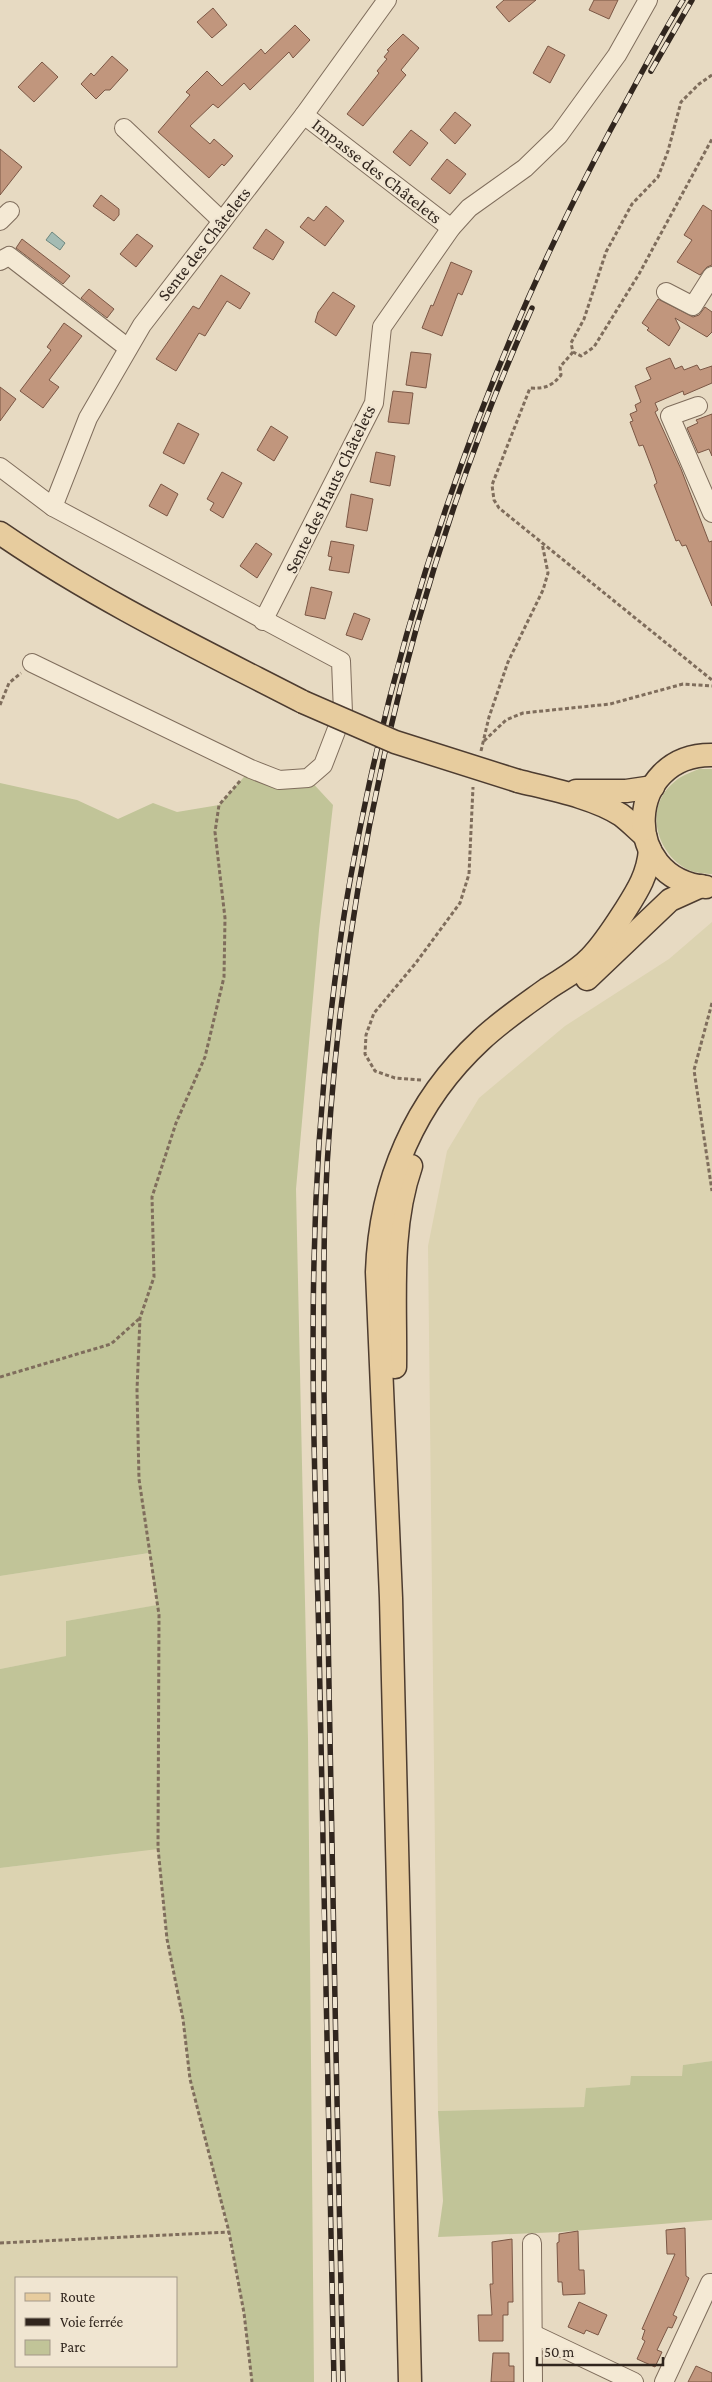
<svg xmlns="http://www.w3.org/2000/svg" width="712" height="2382" viewBox="0 0 712 2382" font-family="'Crimson Pro',serif">
  <rect width="100%" height="100%" fill="#e7dac2"/>
  <g fill="#dcd3b1" fill-rule="evenodd">
    <path d="M712 922V2061L683 2065V2076H631V2085L587 2088 584 2107 438 2111 428 1246 447 1151 479 1098 565 1026 669 959Z"/>
    <path d="M150 1553 158 1605 66 1621 67 1656 0 1669V1576Z"/>
    <path d="M158 1839 167 1939 244 2313 252 2382H0V1868L125 1853ZM16 2278H176V2366H16Z"/>
  </g>
  <g fill="#c1c498">
    <path d="M251 769 308 778 333 805 319 930 296 1189 308 1739 314 2382H252L244 2313 229 2232 190 2079 183 2019 167 1939 158 1849 0 1868V1669L66 1656V1621L157 1605 149 1553 0 1576V783L77 800 118 819 153 803 177 812 219 805Z"/>
    <path d="M699 769H712V874H710C704 873 697 873 691 871 658 857 643 810 672 784 680 776 689 773 699 769Z"/>
    <path d="M712 2061V2220L560 2232 438 2237 443 2201 438 2111 584 2107 586 2088 630 2085 631 2076H682L683 2065Z"/>
  </g>
  <path fill="#a4bbb3" stroke="#6d877f" d="M52 232 65 243 60 250 46 240Z"/>
  <g fill="#c1967d" stroke="#7b5745">
    <path d="M504 0H536L509 22 496 7Z"/>
    <path d="M594 0H618L609 19 589 10Z"/>
    <path d="M213 8 227 25 212 38 197 22Z"/>
    <path d="M295 25 310 40 293 58 289 52 250 90 244 83 218 108 213 104 190 126 210 144 214 139 233 156 224 166 222 164 209 178 158 132 190 95 186 92 207 71 222 86 261 49 265 54Z"/>
    <path d="M403 34 419 48 401 70 406 75 363 126 347 114 379 73 377 71 387 59 384 57 389 51 387 50Z"/>
    <path d="M548 46 565 55 550 83 533 73Z"/>
    <path d="M112 56 128 70 110 90H105L96 99 81 84 91 73 94 76Z"/>
    <path d="M42 62 58 77 34 102 18 87Z"/>
    <path d="M455 112 471 125 455 144 440 130Z"/>
    <path d="M411 130 428 143 410 166 393 152Z"/>
    <path d="M0 149 22 167 0 195Z"/>
    <path d="M447 159 466 174 450 194 431 179Z"/>
    <path d="M101 195 119 209V215L114 221 93 206Z"/>
    <path d="M703 205 712 211V265L707 267 700 275 677 262 692 240 684 235Z"/>
    <path d="M326 206 344 221 325 246 300 227 308 217 314 221Z"/>
    <path d="M266 229 284 242 273 260 253 248Z"/>
    <path d="M137 234 153 246 136 267 120 254Z"/>
    <path d="M22 239 70 276 63 284 16 248Z"/>
    <path d="M451 262 472 271 462 295 458 293 442 336 422 328 431 305 433 306Z"/>
    <path d="M221 275 250 293 240 309 227 301 205 336 199 333 176 371 156 359 193 306 199 309Z"/>
    <path d="M89 289 114 309 107 318 81 298Z"/>
    <path d="M333 292 355 306 336 336 315 322 318 312Z"/>
    <path d="M658 299 693 317 699 315 705 307 712 312V332L707 337 675 318 680 328 669 346 647 330 649 328 642 323Z"/>
    <path d="M64 323 82 336 49 380 59 387 43 408 20 391 51 350 47 347Z"/>
    <path d="M411 352 431 354 426 388 406 385Z"/>
    <path d="M670 358 675 369 682 366 684 370 697 365 700 370 712 366V383L684 395 683 391 655 403 658 410 655 412 681 469 709 542 712 541V606L686 545 682 546 679 540 676 541 654 485 657 483 653 471 643 445 639 446 630 422 633 421 630 414 637 411 635 405 641 402 635 386 651 379 646 368Z"/>
    <path d="M0 387 16 399 0 421Z"/>
    <path d="M393 391 413 393 409 424 388 422Z"/>
    <path d="M712 414V456L709 449 698 453 687 428 698 423 696 420Z"/>
    <path d="M178 423 199 434 184 464 163 453Z"/>
    <path d="M271 426 288 437 274 461 257 450Z"/>
    <path d="M376 452 395 456 390 486 370 482Z"/>
    <path d="M222 472 242 483 223 518 210 510 214 503 207 499Z"/>
    <path d="M161 484 178 494 167 516 149 506Z"/>
    <path d="M351 494 373 499 367 531 346 527Z"/>
    <path d="M331 541 354 545 349 573 329 570 332 557 328 556Z"/>
    <path d="M256 543 272 554 257 578 240 566Z"/>
    <path d="M311 587 332 592 325 619 305 615Z"/>
    <path d="M354 613 370 619 362 640 346 635Z"/>
    <path d="M685 2228 686 2276 689 2278 673 2315 677 2317 672 2328 668 2327 657 2350 662 2352 655 2367 637 2359 645 2341 642 2339 645 2330 642 2329 675 2254H667L666 2230Z"/>
    <path d="M578 2231 579 2270H584L585 2294 563 2295 562 2282H558L557 2243 559 2242V2234Z"/>
    <path d="M512 2239 513 2302H508V2315H503V2341H479L478 2315H492L490 2284H493L492 2242Z"/>
    <path d="M579 2302 607 2315 598 2335 586 2330 584 2334 568 2327Z"/>
    <path d="M493 2353H509V2366H514V2382H491Z"/>
    <path d="M696 2366 712 2373V2382H688Z"/>
  </g>
  <g fill="none" stroke-linecap="round" stroke-linejoin="round">
    <g stroke="#7f6d5c" stroke-width="20">
      <g id="minor">
        <path d="M304 115 451 228"/>
        <path d="M124 128 222 221"/>
        <path d="M0 221 10 211"/>
        <path d="M0 261 9 256 128 348"/>
        <path d="M666 292 693 306 712 276"/>
        <path d="M698 406 670 416 712 513"/>
        <path d="M0 467 53 507 341 661 343 713 323 765 308 778 279 780 251 769 32 663"/>
        <path d="M53 507 88 418 142 325 304 115 387 0"/>
        <path d="M263 621 374 403 382 327 451 228 469 208 525 168 559 135 617 55 648 0"/>
        <path d="M532 2243 533 2382"/>
        <path d="M533 2334 634 2382"/>
        <path d="M664 2382 710 2283H712"/>
      </g>
    </g>
    <g stroke="#4d3c30" stroke-width="25">
      <g id="major">
        <path d="M0 533C96 599 200 649 303 702"/>
        <path d="M518 781C550 789 593 797 621 815 629 821 637 829 645 836"/>
        <path d="M576 791H626L653 787"/>
        <path d="M706 887C619 879 625 754 712 755"/>
        <path d="M587 979 670 900 701 886"/>
        <path d="M395 1367C396 1301 389 1229 411 1166"/>
        <path d="M410 2382 391 1598 377 1272C380 1182 415 1101 481 1040 501 1021 525 1005 547 989 562 979 578 971 590 958 604 944 615 926 626 909 638 890 648 874 650 850"/>
      </g>
    </g>
    <g stroke="#7f6d5c" stroke-width="3" stroke-dasharray="4 2.5" stroke-linecap="butt">
      <path d="M712 75 699 84 681 102 668 151 658 177 632 204 606 252 584 319 571 343 573 352 581 356 594 347 639 274 712 139"/>
      <path d="M573 352 560 367 561 375C552 386 545 389 530 388L492 485 494 500 499 508 712 680"/>
      <path d="M0 705 9 683 21 673"/>
      <path d="M484 741 506 720 523 713 610 704 683 684 712 686"/>
      <path d="M481 751 489 717 508 662 543 590 548 573 542 543"/>
      <path d="M240 781 219 805 215 832 225 918 224 977 205 1057 176 1123 152 1197 154 1277 140 1318 137 1390 139 1479 159 1615 158 1848 167 1939 183 2019 190 2079 229 2232 244 2313 252 2382"/>
      <path d="M712 1003 694 1070 712 1191"/>
      <path d="M421 1080 395 1078 375 1071 365 1054 366 1035 374 1013 415 964 460 903 469 874 473 787"/>
      <path d="M0 1377 111 1344 140 1318"/>
      <path d="M0 2243 229 2232"/>
    </g>
    <use href="#minor" stroke="#f4e9d4" stroke-width="18"/>
    <use href="#major" stroke="#e7cc9e" stroke-width="22"/>
    <g stroke="#31261e" stroke-width="5.5">
      <g id="rail">
        <path d="M651 71 692 0"/>
        <path d="M334 2382C329 2136 323 1890 319 1643 316 1517 311 1388 314 1262 316 1155 325 1048 340 943 347 890 358 837 369 785 419 556 500 336 611 129 635 86 657 42 683 0"/>
        <path d="M343 2382C338 2150 333 1917 329 1685 327 1586 325 1487 324 1389 324 1329 323 1269 325 1209 337 901 406 590 532 308"/>
      </g>
    </g>
    <use href="#rail" stroke="#f0e5d1" stroke-width="4" stroke-dasharray="11" stroke-linecap="butt"/>
    <g stroke="#4d3c30" stroke-width="25" stroke-linecap="butt">
      <path id="major-bridge" d="M303 702 395 742 518 781"/>
    </g>
    <use href="#major-bridge" stroke="#e7cc9e" stroke-width="22"/>
  </g>
  <g text-anchor="middle" stroke-width="4.5" stroke-linejoin="round" paint-order="stroke">
    <g font-size="18" fill="#31261e" stroke="#f0e5d1">
      <text transform="translate(377 171) rotate(38)" y="6">Impasse des Châtelets</text>
      <text transform="translate(204 244) rotate(-52)" y="6">Sente des Châtelets</text>
      <text transform="translate(330 489) rotate(-64)" y="6">Sente des Hauts Châtelets</text>
    </g>
  </g>
  <rect x="15" y="2277" width="162" height="90" fill="#f0e5d1" stroke="#a49989"/>
  <rect x="25" y="2293" width="25" height="8" fill="#e7cc9e" stroke="#a49989"/>
  <text x="60" y="2302" font-size="15" fill="#31261e">Route</text>
  <rect x="25" y="2318" width="25" height="8" fill="#31261e" stroke="#a49989"/>
  <text x="60" y="2327" font-size="15" fill="#31261e">Voie ferrée</text>
  <rect x="25" y="2340" width="25" height="15" fill="#c1c498" stroke="#a49989"/>
  <text x="60" y="2352" font-size="15" fill="#31261e">Parc</text>
  <path d="M537 2357v8h126v-8" fill="none" stroke="#31261e" stroke-width="2.5"/>
  <text x="544" y="2357" font-size="15" fill="#31261e" stroke="#f0e5d1" stroke-width="4" paint-order="stroke">50 m</text>
</svg>
